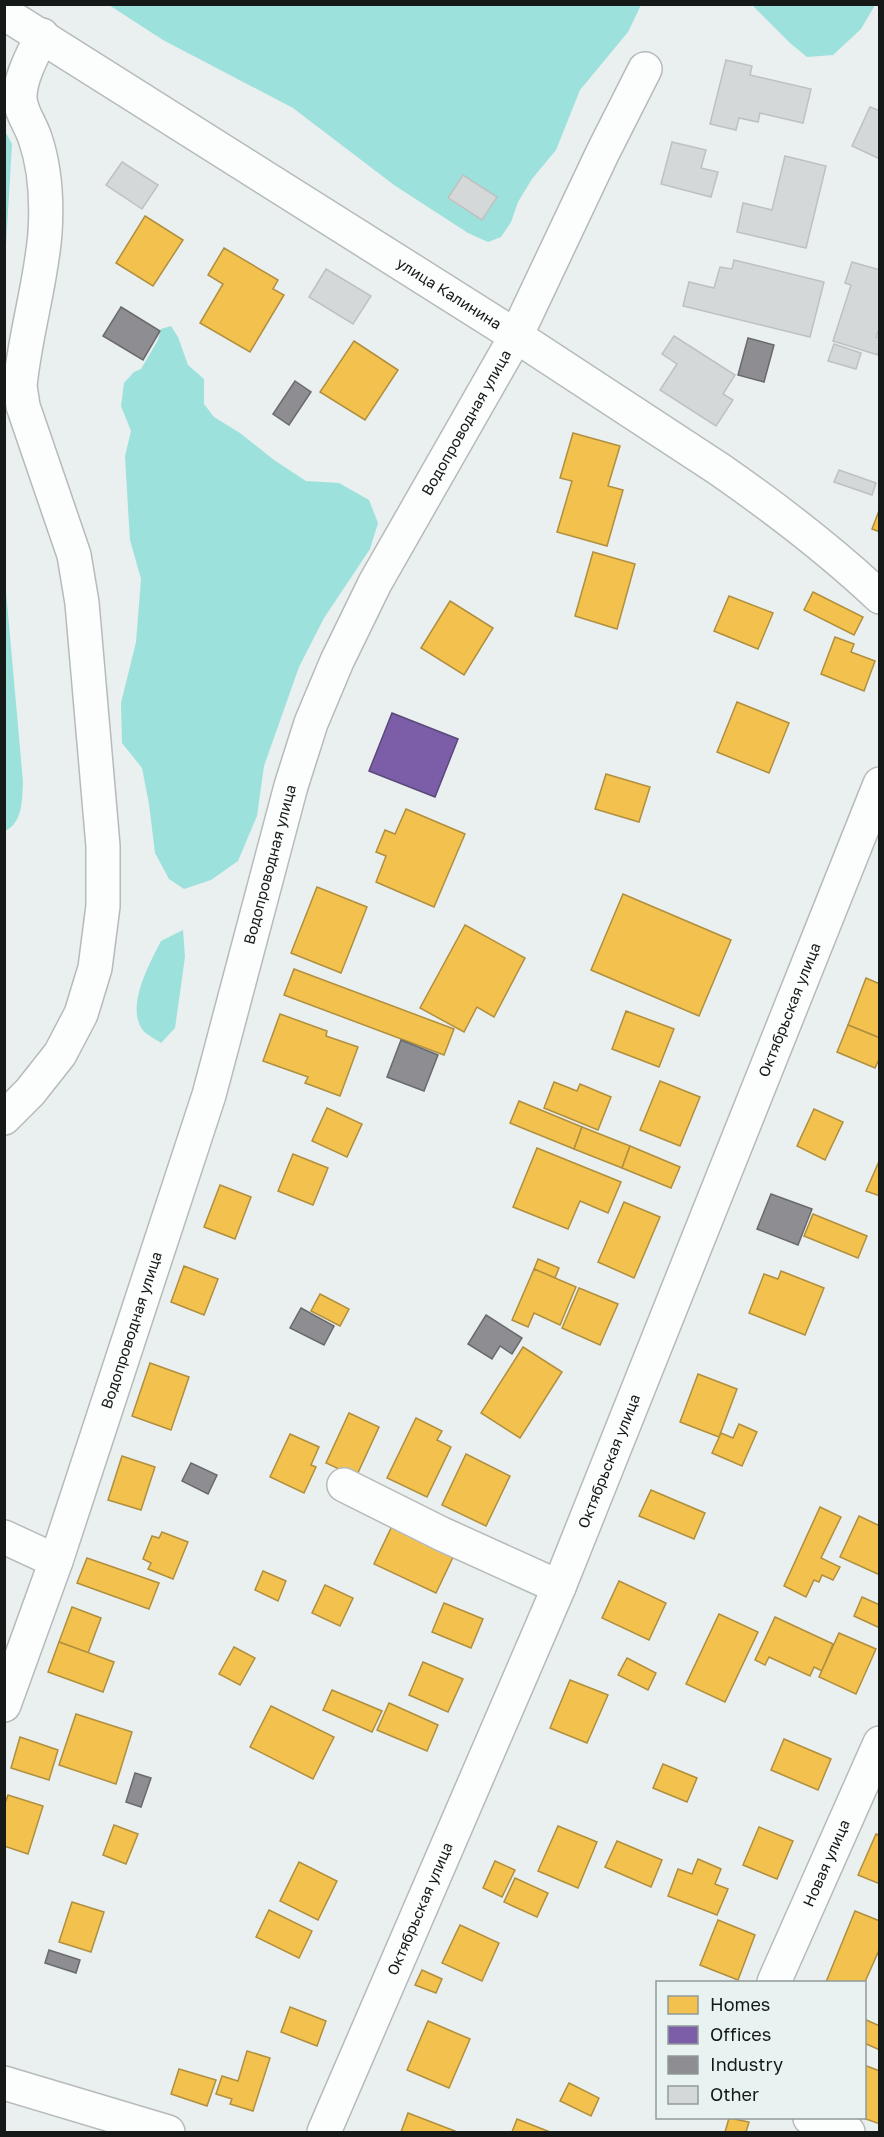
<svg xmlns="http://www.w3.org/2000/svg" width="884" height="2137" viewBox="0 0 884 2137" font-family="'Golos Text',sans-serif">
  <rect width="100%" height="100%" fill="#eaefef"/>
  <g fill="#9de1dc" fill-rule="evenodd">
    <path d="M109 5H641L628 32 580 90 556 150 532 179 518 202 511 222 501 237 488 242 468 233 394 185 293 108 163 40ZM463 175 497 197 482 220 448 199Z"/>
    <path d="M752 5H875L861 29 833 55 807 57 790 43Z"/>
    <path d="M5 131 12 144 5 262Z"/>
    <path d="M171 326 178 337 188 365 204 379V404L214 417 240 433 274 460 306 481 339 483 369 500 378 523 370 549 324 618 299 667 264 766 257 816 238 861 211 880 184 889 169 879 155 853 149 804 142 768 122 743 121 703 136 642 141 579 130 540 128 508 125 456 131 431 121 406 124 383 134 372 141 369 158 340 161 329Z"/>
    <path d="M5 580 23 782C22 799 23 823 5 831Z"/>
    <path d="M183 930 185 957 175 1028 161 1043C156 1039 146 1035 142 1029 126 1005 150 963 161 941Z"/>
  </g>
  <g fill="#f2c14e" stroke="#b08f3e" stroke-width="1.5">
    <path d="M145 216 183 240 153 286 116 263Z"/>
    <path d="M224 248 278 280 273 289 284 295 250 352 200 323 223 284 208 275Z"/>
    <path d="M354 341 398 370 365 420 320 392Z"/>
    <path d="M573 433 620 446 608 486 623 490 607 546 557 532 572 481 560 478Z"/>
    <path d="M880 508V532L872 529Z"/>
    <path d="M593 552 635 564 617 629 575 616Z"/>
    <path d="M813 592 863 617 854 635 804 610Z"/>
    <path d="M729 596 773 613 758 649 714 631Z"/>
    <path d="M450 601 493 628 464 675 421 648Z"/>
    <path d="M835 637 854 644 851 652 875 661 864 691 821 674Z"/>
    <path d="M737 702 789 723 769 773 717 752Z"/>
    <path d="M606 774 650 787 639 822 595 809Z"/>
    <path d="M406 809 465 834 434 907 376 882 386 856 376 852 385 830 395 834Z"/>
    <path d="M317 887 367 907 341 973 291 953Z"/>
    <path d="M623 894 731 940 699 1016 591 970Z"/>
    <path d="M465 925 525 958 494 1017 477 1007 464 1032 420 1008Z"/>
    <path d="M294 969 454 1029 444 1055 284 995Z"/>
    <path d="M866 978 880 984V1038L848 1025Z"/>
    <path d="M626 1011 674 1029 659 1067 612 1049Z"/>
    <path d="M280 1014 327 1031 326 1036 358 1047 340 1096 305 1083 308 1077 263 1061Z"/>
    <path d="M848 1025 880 1038V1057L875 1068 837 1052Z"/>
    <path d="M660 1081 700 1097 680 1146 640 1130Z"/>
    <path d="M554 1082 577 1091 580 1084 611 1097 598 1130 544 1108Z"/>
    <path d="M519 1101 582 1127 574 1149 510 1123Z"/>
    <path d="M327 1108 362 1124 347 1157 312 1141Z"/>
    <path d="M814 1109 843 1122 825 1160 797 1146Z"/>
    <path d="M582 1127 630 1146 622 1168 574 1149Z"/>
    <path d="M630 1146 680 1167 671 1188 622 1168Z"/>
    <path d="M537 1148 621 1182 608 1213 580 1201 568 1229 513 1207Z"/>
    <path d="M293 1154 328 1168 313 1205 278 1191Z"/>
    <path d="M880 1159V1196L866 1191Z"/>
    <path d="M220 1185 251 1197 235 1239 204 1227Z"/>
    <path d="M624 1202 660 1217 634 1278 598 1262Z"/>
    <path d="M813 1214 867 1236 858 1258 804 1236Z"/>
    <path d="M538 1259 559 1268 555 1278 534 1269Z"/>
    <path d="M184 1266 218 1279 204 1315 171 1302Z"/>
    <path d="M534 1269 576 1287 560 1325 534 1313 528 1327 512 1320Z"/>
    <path d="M781 1271 824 1288 805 1335 749 1313 764 1274 778 1279Z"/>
    <path d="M579 1288 618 1304 600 1345 562 1328Z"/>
    <path d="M320 1294 349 1309 340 1326 311 1311Z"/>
    <path d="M523 1347 562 1372 520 1438 481 1413Z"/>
    <path d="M150 1363 189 1377 171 1430 132 1416Z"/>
    <path d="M698 1374 737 1389 719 1437 680 1422Z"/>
    <path d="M349 1413 379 1427 356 1477 326 1463Z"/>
    <path d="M416 1418 442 1431 437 1440 451 1447 427 1497 387 1478Z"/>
    <path d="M739 1424 757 1432 742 1466 712 1453 721 1433 733 1438Z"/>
    <path d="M290 1434 319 1447 311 1465 316 1467 304 1493 270 1477Z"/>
    <path d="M466 1454 510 1476 486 1526 442 1505Z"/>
    <path d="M122 1456 155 1467 141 1510 108 1500Z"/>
    <path d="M651 1490 705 1513 694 1539 639 1516Z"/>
    <path d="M820 1507 841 1517 821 1558 840 1567 833 1580 822 1575 819 1582 814 1580 806 1597 784 1586Z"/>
    <path d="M859 1516 880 1526V1575L840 1557Z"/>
    <path d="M392 1526 454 1555 436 1593 374 1564Z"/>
    <path d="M162 1532 188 1542 173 1579 148 1569 151 1563 143 1559 152 1536 159 1538Z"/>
    <path d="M87 1558 159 1583 149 1609 77 1583Z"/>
    <path d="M263 1571 286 1581 278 1601 255 1590Z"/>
    <path d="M619 1581 666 1603 649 1640 602 1618Z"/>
    <path d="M325 1585 353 1598 340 1626 312 1613Z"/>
    <path d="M862 1597 880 1605V1628L854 1616Z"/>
    <path d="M444 1603 483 1619 471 1648 432 1632Z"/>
    <path d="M72 1607 101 1618 88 1653 59 1642Z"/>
    <path d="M719 1614 758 1632 725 1702 686 1684Z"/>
    <path d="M775 1617 833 1644 822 1671 814 1667 810 1676 769 1657 765 1665 755 1660Z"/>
    <path d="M839 1633 876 1649 856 1694 819 1677Z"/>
    <path d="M59 1642 114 1662 103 1692 48 1672Z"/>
    <path d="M234 1647 255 1658 240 1685 219 1674Z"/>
    <path d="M627 1658 656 1673 648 1690 618 1675Z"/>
    <path d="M423 1662 463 1679 448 1712 409 1695Z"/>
    <path d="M570 1680 608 1695 587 1743 550 1728Z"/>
    <path d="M332 1690 382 1711 372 1732 323 1710Z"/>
    <path d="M389 1703 438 1725 427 1751 377 1730Z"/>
    <path d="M271 1706 334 1737 313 1779 250 1747Z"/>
    <path d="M76 1714 132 1732 116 1784 59 1765Z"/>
    <path d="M20 1737 58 1750 49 1780 11 1768Z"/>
    <path d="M784 1739 831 1759 818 1790 771 1770Z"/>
    <path d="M663 1764 697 1778 687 1802 653 1788Z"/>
    <path d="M8 1795 43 1806 28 1854 4 1846V1806Z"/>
    <path d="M114 1825 138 1834 126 1864 103 1855Z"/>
    <path d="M558 1826 597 1842 578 1888 538 1871Z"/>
    <path d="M759 1827 793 1841 777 1879 743 1865Z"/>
    <path d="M876 1834 880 1836V1884L858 1875Z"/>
    <path d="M617 1841 662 1860 651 1887 605 1867Z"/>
    <path d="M698 1859 721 1869 715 1884 728 1889 717 1915 668 1896 678 1869 692 1874Z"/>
    <path d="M495 1861 515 1870 502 1897 483 1888Z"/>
    <path d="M299 1862 337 1881 318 1920 280 1901Z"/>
    <path d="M515 1878 548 1893 537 1917 504 1902Z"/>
    <path d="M72 1902 104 1912 91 1952 59 1942Z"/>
    <path d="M269 1910 312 1931 299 1958 256 1937Z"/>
    <path d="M855 1911 880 1921V1948L864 1984V1982H826Z"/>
    <path d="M718 1920 755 1935 738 1980 700 1965Z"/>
    <path d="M460 1925 499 1943 482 1981 442 1963Z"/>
    <path d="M422 1970 442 1979 436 1993 415 1985Z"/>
    <path d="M290 2007 326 2021 317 2046 281 2032Z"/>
    <path d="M864 2019 880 2026V2050L864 2043Z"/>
    <path d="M428 2021 470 2039 449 2088 407 2070Z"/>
    <path d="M247 2051 270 2058 253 2111 230 2104 232 2099 216 2094 222 2076 238 2081Z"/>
    <path d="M864 2065 880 2071V2124L863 2118Z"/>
    <path d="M179 2069 216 2080 207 2106 171 2094Z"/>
    <path d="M569 2083 599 2098 591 2116 560 2101Z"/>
    <path d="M408 2113 455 2131 454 2132H401Z"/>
    <path d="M729 2118 749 2122 746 2132H725Z"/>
    <path d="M517 2119 550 2132H512Z"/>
  </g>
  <path fill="#7b5ea7" stroke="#5c497c" stroke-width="1.5" d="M392 713 458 739 435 797 369 771Z"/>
  <g fill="#8d8d92" stroke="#696a6d" stroke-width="1.5">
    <path d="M121 307 160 331 143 360 103 336Z"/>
    <path d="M748 338 774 345 764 382 738 375Z"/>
    <path d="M295 381 311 392 289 425 273 414Z"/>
    <path d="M401 1040 438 1055 424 1091 387 1077Z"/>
    <path d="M771 1194 812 1209 798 1245 757 1229Z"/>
    <path d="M301 1308 334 1326 324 1345 290 1328Z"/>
    <path d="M486 1315 522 1338 512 1354 500 1346 492 1359 468 1344Z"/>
    <path d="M191 1463 217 1475 208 1494 182 1481Z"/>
    <path d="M135 1773 151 1778 141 1807 126 1802Z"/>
    <path d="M49 1950 80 1960 76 1973 45 1963Z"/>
  </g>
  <g fill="#d4d8d8" stroke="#bdc2c1" stroke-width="1.5">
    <path d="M726 60 752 66 750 75 811 89 803 123 760 113 758 122 739 118 736 130 710 124Z"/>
    <path d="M870 107 880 111V159L852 146Z"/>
    <path d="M672 142 706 150 701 168 718 172 711 197 661 184Z"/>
    <path d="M785 156 826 166 806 248 737 232 743 203 772 210Z"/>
    <path d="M122 162 158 185 142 209 106 185Z"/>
    <path d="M463 175 497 197 482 220 448 198Z"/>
    <path d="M734 260 824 282 810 337 683 306 689 282 714 288 720 267 732 269Z"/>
    <path d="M852 262 880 270V327L876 337 880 338 878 355 833 341 851 285 845 283Z"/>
    <path d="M326 269 371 296 353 324 309 297Z"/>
    <path d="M674 336 735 375 723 394 733 400 716 426 660 390 677 364 662 354Z"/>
    <path d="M834 344 861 353 856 369 828 361Z"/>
    <path d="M839 470 876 483 872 495 834 482Z"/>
  </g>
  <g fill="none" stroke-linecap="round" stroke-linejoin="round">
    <g stroke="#b6bbba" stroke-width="36">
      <g id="minor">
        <path id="s1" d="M4 13 516 336 719 469C775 508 830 550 880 597"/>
        <path d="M4 1118 30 1092 60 1054 81 1014 95 968 103 906V846L82 603 74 555 23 406 20 386C25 334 41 284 45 233 47 202 45 167 35 138 30 123 19 110 20 95 21 75 34 53 42 35"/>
        <path d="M344 1485 442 1534 559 1587"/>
        <path d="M4 1537 56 1561"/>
        <path id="s2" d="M4 1705 56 1561 209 1095 291 786 311 723 337 661 375 583 516 336 603 152 645 69"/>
        <path id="s3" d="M774 1982 880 1743"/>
        <path d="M4 2083 168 2132"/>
        <path d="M810 2118 848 2132"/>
        <path id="s4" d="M324 2132 559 1587 880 784"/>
      </g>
    </g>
    <use href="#minor" stroke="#fcfdfd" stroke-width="33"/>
  </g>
  <g text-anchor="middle" stroke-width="6" stroke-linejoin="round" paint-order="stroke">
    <g font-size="15" fill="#151918" stroke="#e7f2f1">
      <text dy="5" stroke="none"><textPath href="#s1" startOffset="526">улица Калинина</textPath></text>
      <text dy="5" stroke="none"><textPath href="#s2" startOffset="1368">Водопроводная улица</textPath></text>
      <text dy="5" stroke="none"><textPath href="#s2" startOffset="882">Водопроводная улица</textPath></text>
      <text dy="5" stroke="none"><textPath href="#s4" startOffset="1215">Октябрьская улица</textPath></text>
      <text dy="5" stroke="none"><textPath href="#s2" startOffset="396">Водопроводная улица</textPath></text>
      <text dy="5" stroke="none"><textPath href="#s4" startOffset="729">Октябрьская улица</textPath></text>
      <text dy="5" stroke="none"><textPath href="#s3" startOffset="130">Новая улица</textPath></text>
      <text dy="5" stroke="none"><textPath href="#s4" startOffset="243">Октябрьская улица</textPath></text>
    </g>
  </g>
  <rect width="884" height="2137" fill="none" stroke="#151918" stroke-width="12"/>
  <rect x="656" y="1981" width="210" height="138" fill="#e7f2f1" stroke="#939b9a" stroke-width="1.5"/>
  <rect x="668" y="1996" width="30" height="18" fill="#f2c14e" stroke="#939b9a" stroke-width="1.5"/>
  <text x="710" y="2011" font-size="18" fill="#151918">Homes</text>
  <rect x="668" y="2026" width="30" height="18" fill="#7b5ea7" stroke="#939b9a" stroke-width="1.5"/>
  <text x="710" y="2041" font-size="18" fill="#151918">Offices</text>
  <rect x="668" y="2056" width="30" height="18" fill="#8d8d92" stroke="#939b9a" stroke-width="1.5"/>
  <text x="710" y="2071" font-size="18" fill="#151918">Industry</text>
  <rect x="668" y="2086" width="30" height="18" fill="#d4d8d8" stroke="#939b9a" stroke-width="1.5"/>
  <text x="710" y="2101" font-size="18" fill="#151918">Other</text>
</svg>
